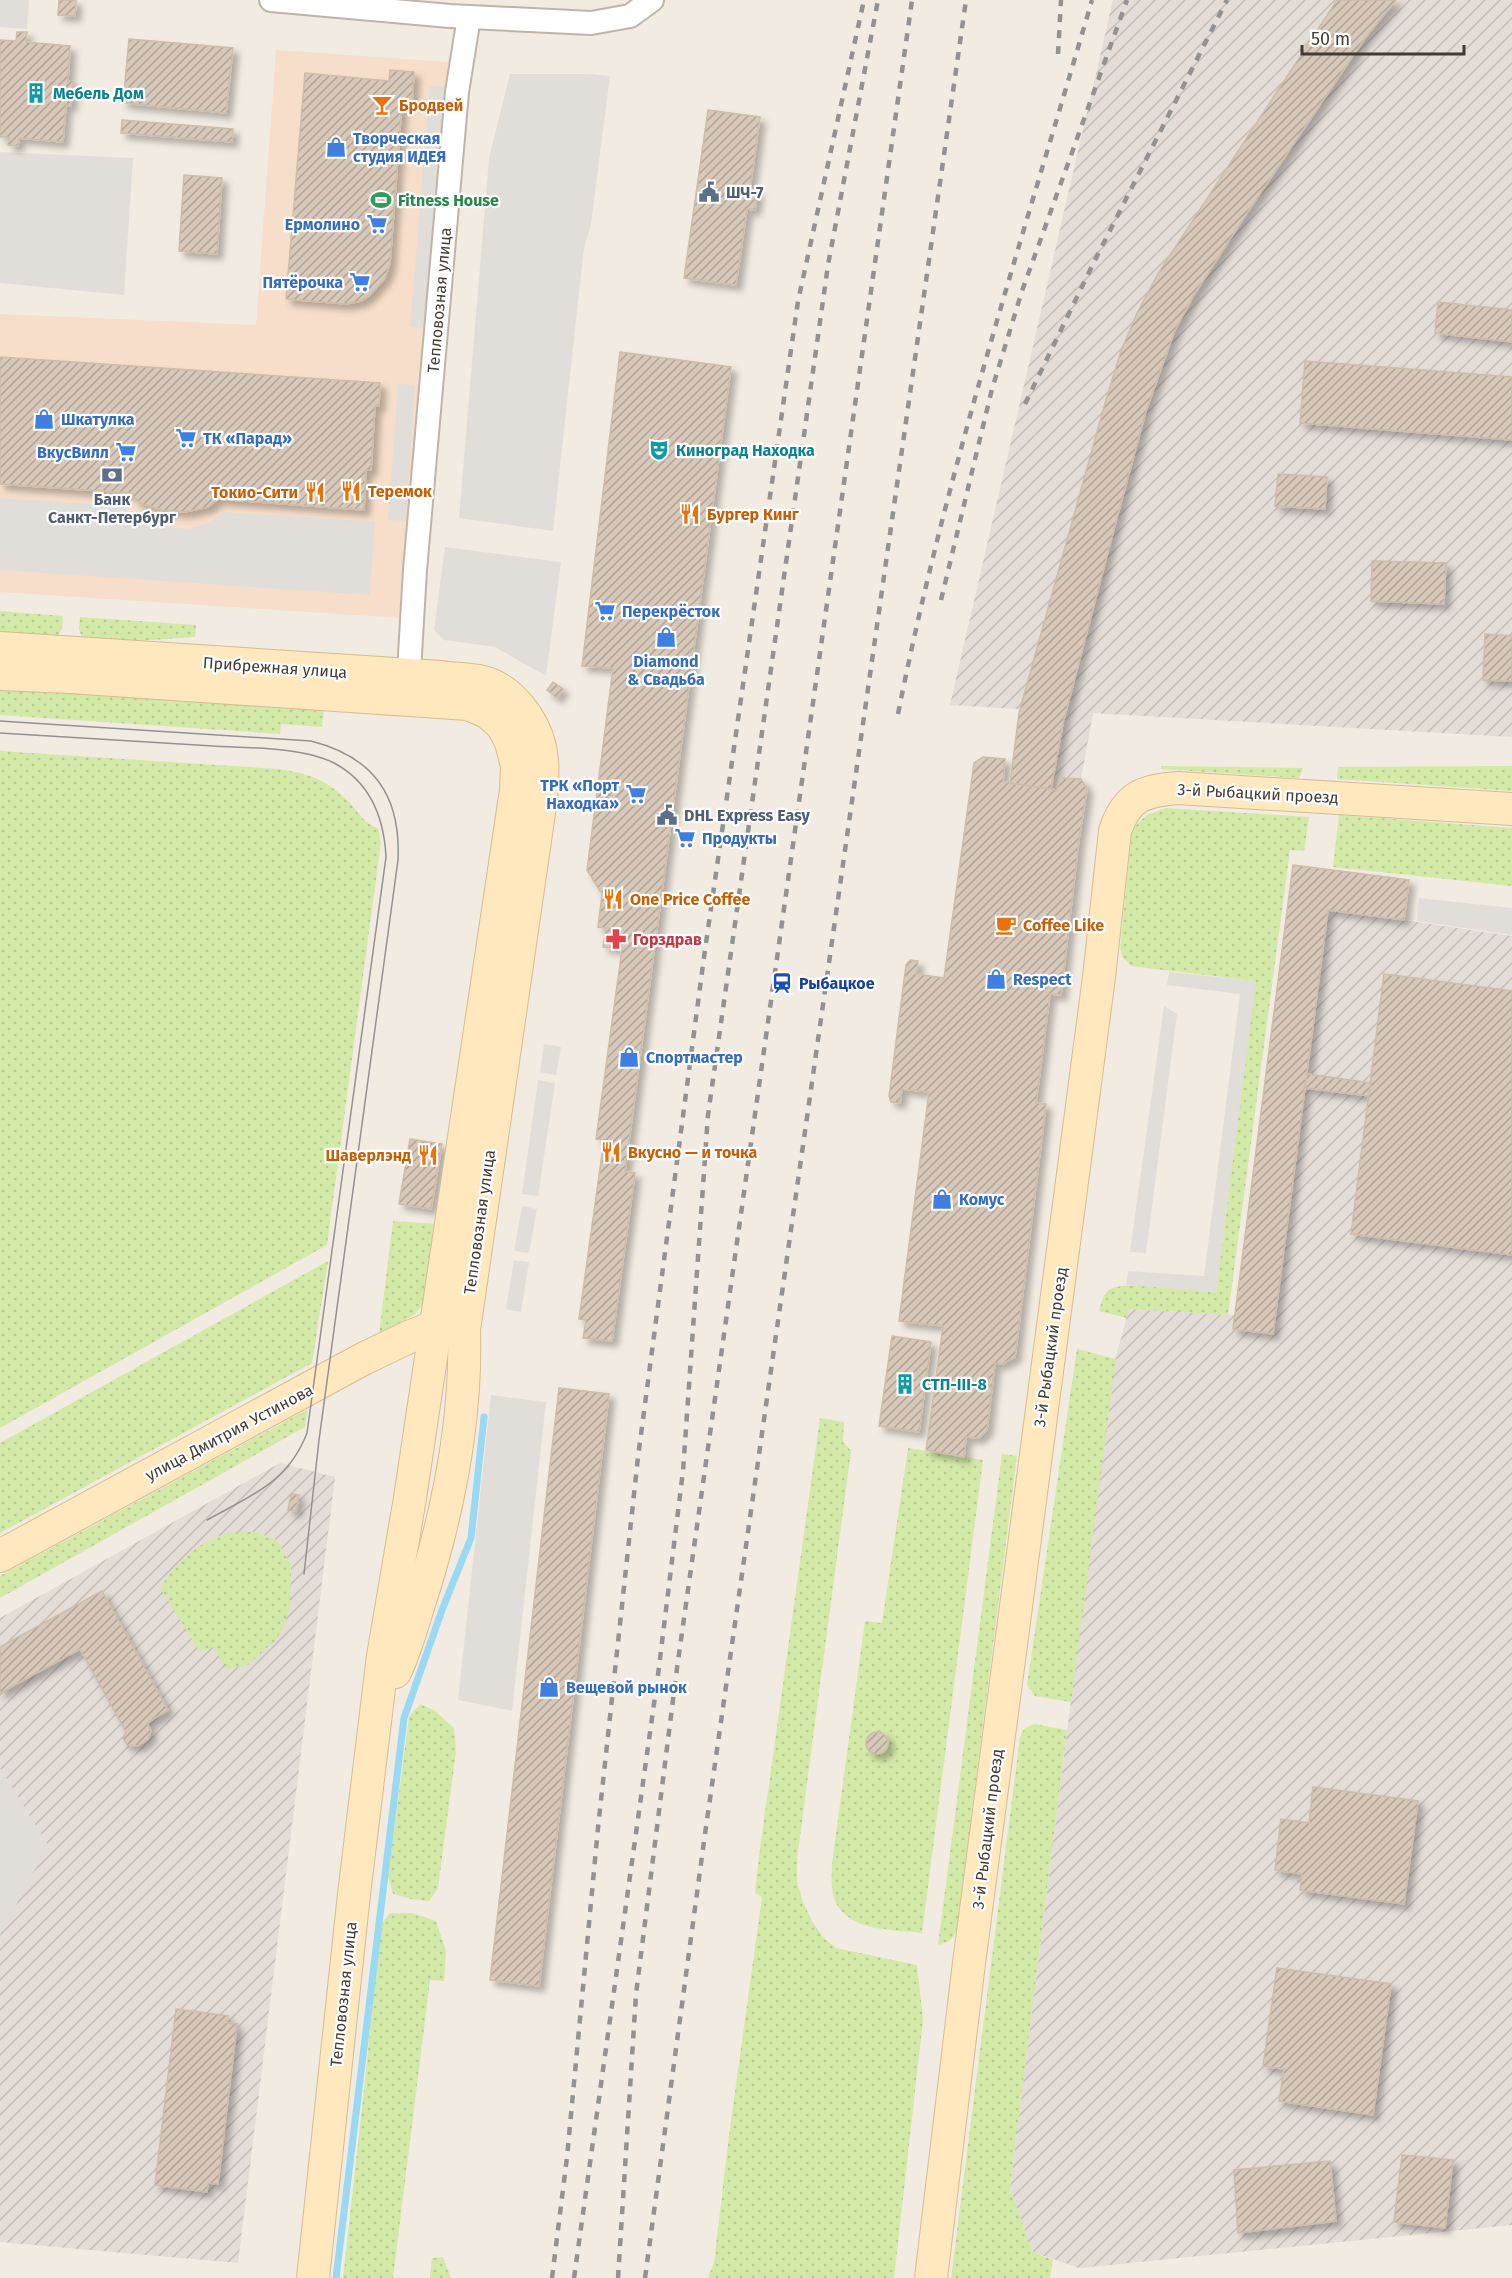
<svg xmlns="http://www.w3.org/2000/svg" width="1512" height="2278" viewBox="0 0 1512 2278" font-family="'Fira Sans',sans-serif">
  <defs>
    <pattern id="industrial-furrows" width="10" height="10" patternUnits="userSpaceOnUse" patternTransform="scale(1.5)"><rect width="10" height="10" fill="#e3dcd7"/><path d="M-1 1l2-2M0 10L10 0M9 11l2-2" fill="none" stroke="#c4beb9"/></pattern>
    <pattern id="grass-dots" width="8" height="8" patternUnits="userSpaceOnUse" patternTransform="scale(1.5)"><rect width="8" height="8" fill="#d3e9a7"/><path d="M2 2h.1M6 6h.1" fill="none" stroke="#b6c990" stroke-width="1.8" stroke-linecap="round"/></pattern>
    <pattern id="building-hatch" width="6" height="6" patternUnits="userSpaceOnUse" patternTransform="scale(1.5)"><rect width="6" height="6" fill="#d7c8b9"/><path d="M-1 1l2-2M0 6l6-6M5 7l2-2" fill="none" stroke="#b0a397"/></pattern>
    <filter id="shadow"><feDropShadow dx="5.5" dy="5.5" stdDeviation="3" flood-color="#0004"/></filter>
  </defs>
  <rect width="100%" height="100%" fill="#f2ebe1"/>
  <path fill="#f6deca" d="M276 50 448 62 401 618 0 592V314L256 325Z"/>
  <g fill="url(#industrial-furrows)">
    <path d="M1113 0H1512V737L1093 713 1081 779 1060 778 1057 790 1051 789 1010 784 1020 709 950 705Z"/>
    <path d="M1293 865 1409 880 1404 920 1512 936V2225L1079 2268 1033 2252 1010 2188 1112 1371 1129 1309 1235 1315Z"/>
    <path d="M280 1463 335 1477 238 2263 0 2242V1618Z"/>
  </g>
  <g fill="url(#grass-dots)">
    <path d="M0 611 63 616 62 629 56 639 0 634Z"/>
    <path d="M80 617 196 625 195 637 121 642 83 640 79 629Z"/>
    <path d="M0 687 324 709 322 727 281 724 280 734 0 715Z"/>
    <path d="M0 751 278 769C309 773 327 780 350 803 359 813 364 824 378 828L381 842 327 1245 0 1428Z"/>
    <path d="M1161 766 1303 768 1299 778 1161 769Z"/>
    <path d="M1512 766V791L1337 779 1338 767Z"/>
    <path d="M1166 808 1309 817 1304 851 1290 850 1228 1315 1129 1309 1127 1318 1099 1311C1101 1304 1103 1295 1109 1290 1121 1279 1196 1291 1216 1292L1255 981 1131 966 1123 958 1120 949 1132 829 1147 815Z"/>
    <path d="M1339 815 1512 828V886L1333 867Z"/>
    <path d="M393 1221 438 1224 429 1297 415 1314 379 1334Z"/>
    <path d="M328 1261 312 1363 0 1533V1443Z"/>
    <path d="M1077 1349 1116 1359 1071 1702 1035 1696 1027 1685Z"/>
    <path d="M308 1409 305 1427 0 1598V1576Z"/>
    <path d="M820 1418 844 1422 843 1442 851 1451 797 1859V1882L803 1902 812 1921 822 1936 836 1948 917 1965 923 2020 894 2278H708L714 2263 729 2135 762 1897 755 1893 759 1856Z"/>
    <path d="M908 1448 983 1460 922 1933C888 1929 836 1932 832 1887 831 1879 832 1871 832 1863L865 1621 882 1623Z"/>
    <path d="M1002 1454 1017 1456 957 1929C953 1940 949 1942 938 1945Z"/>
    <path d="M255 1532 277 1540 291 1565 290 1610 277 1639 248 1665 226 1669 214 1647 200 1652 161 1589C168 1568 204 1538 226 1534 235 1532 245 1532 255 1532Z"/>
    <path d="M420 1704 434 1710 454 1728 456 1751 438 1888 429 1901 411 1899 393 1894 388 1876 409 1717Z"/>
    <path d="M1034 1724 1067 1730 1010 2188 1033 2252 1053 2260 1050 2278H951L1020 1737 1024 1729Z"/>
    <path d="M390 1913H412L436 1921 446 1951 444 1981 430 1980 393 2278H343L367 2062 379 1927Z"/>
    <path d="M443 2257 451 2278H430L432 2258Z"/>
  </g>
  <g fill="#e1deda">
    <path d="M0 0H29L27 29 0 27Z"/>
    <path d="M510 74H590L610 76 591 224 584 248 553 531 459 518 489 158Z"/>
    <path d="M430 86 444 87 424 328 410 327Z"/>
    <path d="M0 152 133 158 124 295 0 283Z"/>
    <path d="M398 384 415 385 406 521 388 520Z"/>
    <path d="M0 498 125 506 131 515 156 526 189 529 212 521 223 512 375 522 370 595 0 570Z"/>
    <path d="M445 547 561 562 546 676 495 647 444 640 434 630Z"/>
    <path d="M1419 898 1512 908V935L1417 921Z"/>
    <path d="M1169 972 1256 981 1216 1292 1126 1285 1128 1271 1204 1276 1240 994 1167 985Z"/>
    <path d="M1164 1006 1177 1014 1146 1253 1130 1252Z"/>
    <path d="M544 1044 561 1047 556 1075 540 1072Z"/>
    <path d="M538 1080 555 1083 538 1196 522 1194Z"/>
    <path d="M522 1206 537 1209 529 1253 514 1251Z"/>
    <path d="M514 1260 529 1262 521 1312 506 1309Z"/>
    <path d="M491 1395 546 1402 512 1711 458 1700Z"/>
    <path d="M0 1768 48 1845 0 1935Z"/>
  </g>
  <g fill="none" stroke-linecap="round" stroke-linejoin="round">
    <path stroke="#99d9f3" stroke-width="7" d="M336 2278 404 1718 442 1610 471 1538 484 1417"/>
  </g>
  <g fill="url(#building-hatch)" stroke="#cfbca9" stroke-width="1.5" filter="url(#shadow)">
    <path d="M59 0H76L75 16 58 15Z"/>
    <path d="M1337 0H1396L1365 38 1247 213 1194 295 1175 330 1146 411 1118 514 1063 723 1051 789 1010 784 1019 713 1107 396 1121 351 1137 313 1159 272Z"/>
    <path d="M17 32H27L26 42 70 46 68 81H73L71 106 66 105 63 142 19 138 18 146 8 145 9 137H0V40L16 41Z"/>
    <path d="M129 39 233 48 226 113 123 103Z"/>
    <path d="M390 70 414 72 412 104 402 103 390 264 385 278 369 296 361 301 346 304 286 299 305 73 389 81Z"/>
    <path d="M708 110 760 117 750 189 758 190 755 210 747 209 736 285 684 278Z"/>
    <path d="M122 120 233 129 232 142 121 133Z"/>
    <path d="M184 175 222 178 217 254 179 251Z"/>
    <path d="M1438 302 1512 310V342L1435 333Z"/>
    <path d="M620 352 731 367 625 1172 635 1173 612 1341 583 1338 586 1320 579 1319 604 1140 596 1139 622 949 603 947 606 928 598 927 602 894 587 870 613 668 582 666Z"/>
    <path d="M0 357 380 383 379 406H375L371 470H366L364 510 218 499 208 507 185 512 163 510 140 503 130 493 0 484Z"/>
    <path d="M1305 361 1512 377V440L1300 423Z"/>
    <path d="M1278 474 1327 477 1325 509 1275 506Z"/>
    <path d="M1372 561 1446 563 1444 604 1371 601Z"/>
    <path d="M1485 634 1512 636V681L1483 680Z"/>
    <path d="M553 682 563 689 557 698 547 690Z"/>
    <path d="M983 757 1005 759 1003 782 1057 790 1060 778 1081 779 1087 789 1079 839 1061 995 1050 994 1036 1103 1046 1104 1015 1357 1002 1364 995 1363 987 1430 979 1438 966 1437 964 1457 926 1450 943 1326 899 1321 929 1092 902 1089 900 1103 891 1102 889 1096 906 965 910 960 918 961 916 974 944 978 974 763Z"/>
    <path d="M1293 865 1409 880 1404 920 1328 910 1273 1334 1233 1329Z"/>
    <path d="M1384 974 1512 991V1255L1351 1234Z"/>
    <path d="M1307 1074 1371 1083 1369 1096 1305 1088Z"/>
    <path d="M410 1139 442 1144 431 1209 399 1204Z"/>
    <path d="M892 1336 931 1342 919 1432 879 1426Z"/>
    <path d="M559 1388 609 1394 539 1986 490 1980Z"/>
    <path d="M291 1494 299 1495 296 1511 288 1510Z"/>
    <path d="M102 1591 168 1710 147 1723 151 1731 148 1739 138 1746 127 1745 123 1738 126 1732 80 1649 0 1693V1647Z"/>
    <circle cx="877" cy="1743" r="11"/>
    <path d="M1313 1787 1418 1801 1404 1904 1300 1890 1302 1874 1275 1870 1281 1819 1309 1823Z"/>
    <path d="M1277 1968 1391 1984 1373 2115 1279 2101 1284 2069 1263 2066Z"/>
    <path d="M176 2009 228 2016 227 2023 237 2024 218 2184 208 2183 207 2192 155 2185Z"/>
    <path d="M1402 2155 1453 2160 1445 2228 1394 2222Z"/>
    <path d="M1330 2161 1336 2221 1238 2233 1234 2170Z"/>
  </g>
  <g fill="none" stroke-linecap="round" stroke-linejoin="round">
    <g stroke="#c0b4a7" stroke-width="26">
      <g id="street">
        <path d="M271 0 450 16 591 23 630 16 652 0"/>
        <path d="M408 688 415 570 457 92 469 17"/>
      </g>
    </g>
    <g stroke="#d8bc90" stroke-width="34">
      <g id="secondary">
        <path d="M0 648 441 677C455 679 470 679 483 682 511 689 534 721 540 747 544 764 542 783 541 799L464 1330C467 1424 447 1518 418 1607 411 1629 405 1652 395 1672"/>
        <path d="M0 674 70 677 468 704 487 712 502 725 511 742 517 766 516 790 410 1498 383 1656 354 1894 313 2278"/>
        <path d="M0 1556 363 1359 411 1336 437 1326 455 1329"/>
        <path d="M931 2278 969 1963 1099 977 1115 831C1127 795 1144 791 1178 788L1512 809"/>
      </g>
    </g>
    <use href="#street" stroke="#fff" stroke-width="22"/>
    <use href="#secondary" stroke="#ffe7be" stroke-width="32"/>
    <g stroke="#929292" stroke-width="1.5">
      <path d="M0 721 311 741C374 757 401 796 398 860L319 1440 304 1574"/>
      <path d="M0 733C71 737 142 742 213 746 248 748 303 747 334 763 370 782 384 818 386 857L307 1433C288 1483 250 1496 207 1520"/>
    </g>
    <g stroke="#929292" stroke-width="4.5" stroke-dasharray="8 8" stroke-linecap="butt">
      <path d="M1058 54 1061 0"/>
      <path d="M1025 404 1094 262 1227 0"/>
      <path d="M941 600 992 389 1022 291 1127 0"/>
      <path d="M898 714C946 472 1023 237 1092 0"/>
      <path d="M552 2278 567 2157 598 1828 638 1457 704 957 798 301 864 0"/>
      <path d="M574 2278 658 1675 683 1471 708 1115 828 265 878 0"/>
      <path d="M618 2278 636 1994 677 1668 912 0"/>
      <path d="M645 2278 705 1834 966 0"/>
    </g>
  </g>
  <defs>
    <g id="building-bare" transform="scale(1.62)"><path d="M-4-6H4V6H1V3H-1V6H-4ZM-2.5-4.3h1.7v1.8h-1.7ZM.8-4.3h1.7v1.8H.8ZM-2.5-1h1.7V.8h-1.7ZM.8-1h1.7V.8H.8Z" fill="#0f9aa8" stroke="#fff" stroke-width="2.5" paint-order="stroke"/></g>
    <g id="bar-bare" transform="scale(1.62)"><path d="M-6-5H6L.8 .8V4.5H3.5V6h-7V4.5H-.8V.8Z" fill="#e8710a" stroke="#fff" stroke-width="2.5" paint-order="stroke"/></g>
    <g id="shop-bare" transform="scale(1.62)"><path d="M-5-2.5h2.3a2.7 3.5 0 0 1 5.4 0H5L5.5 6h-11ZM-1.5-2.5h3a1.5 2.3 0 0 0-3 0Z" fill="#3f7fe0" stroke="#fff" stroke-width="2.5" paint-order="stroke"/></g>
    <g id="civic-bare" transform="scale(1.62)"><path d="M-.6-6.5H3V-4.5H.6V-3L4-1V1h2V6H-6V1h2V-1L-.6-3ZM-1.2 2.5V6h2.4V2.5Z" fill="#5c6f8a" stroke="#fff" stroke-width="2.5" paint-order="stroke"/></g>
    <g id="stadium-bare" transform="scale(1.62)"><path d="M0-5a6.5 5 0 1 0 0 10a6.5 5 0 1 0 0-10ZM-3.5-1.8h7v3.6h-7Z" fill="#2e9e5b" stroke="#fff" stroke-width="2.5" paint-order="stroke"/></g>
    <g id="supermarket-bare" transform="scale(1.62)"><path d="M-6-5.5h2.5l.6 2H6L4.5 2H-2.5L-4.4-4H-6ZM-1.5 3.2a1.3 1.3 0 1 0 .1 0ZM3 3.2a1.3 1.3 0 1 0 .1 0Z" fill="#3f7fe0" stroke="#fff" stroke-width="2.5" paint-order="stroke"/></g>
    <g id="theatre-bare" transform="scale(1.62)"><path d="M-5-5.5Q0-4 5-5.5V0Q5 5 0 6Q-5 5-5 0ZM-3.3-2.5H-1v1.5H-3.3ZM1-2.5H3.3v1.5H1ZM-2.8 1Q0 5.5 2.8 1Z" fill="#0f9aa8" stroke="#fff" stroke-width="2.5" paint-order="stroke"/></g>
    <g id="bank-bare" transform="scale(1.62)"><path d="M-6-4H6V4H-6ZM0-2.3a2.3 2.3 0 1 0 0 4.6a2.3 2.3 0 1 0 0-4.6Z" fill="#5c6f8a" stroke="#fff" stroke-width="2.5" paint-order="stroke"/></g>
    <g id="restaurant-bare" transform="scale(1.62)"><path d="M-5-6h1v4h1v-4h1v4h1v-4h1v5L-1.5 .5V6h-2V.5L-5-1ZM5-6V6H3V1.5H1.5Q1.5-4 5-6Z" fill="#e8710a" stroke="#fff" stroke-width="2.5" paint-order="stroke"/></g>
    <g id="cafe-bare" transform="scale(1.62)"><path d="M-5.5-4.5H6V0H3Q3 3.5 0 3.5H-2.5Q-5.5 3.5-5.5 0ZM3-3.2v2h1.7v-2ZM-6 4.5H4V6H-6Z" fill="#e8710a" stroke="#fff" stroke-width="2.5" paint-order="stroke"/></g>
    <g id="pharmacy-bare" transform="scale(1.62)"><path d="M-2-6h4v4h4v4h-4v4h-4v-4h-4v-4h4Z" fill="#e0444e" stroke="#fff" stroke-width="2.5" paint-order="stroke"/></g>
    <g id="station-bare" transform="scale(1.62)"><path d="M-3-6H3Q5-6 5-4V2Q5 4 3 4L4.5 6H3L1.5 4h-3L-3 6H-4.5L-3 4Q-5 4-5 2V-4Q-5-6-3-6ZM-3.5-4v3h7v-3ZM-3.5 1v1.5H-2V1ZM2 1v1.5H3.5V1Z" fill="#1a4fb4" stroke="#fff" stroke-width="2.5" paint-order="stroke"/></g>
  </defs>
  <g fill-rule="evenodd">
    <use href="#building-bare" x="36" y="93"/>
    <use href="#bar-bare" x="382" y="105"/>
    <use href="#shop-bare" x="336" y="147"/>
    <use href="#civic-bare" x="709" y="192"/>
    <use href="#stadium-bare" x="381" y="200"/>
    <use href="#supermarket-bare" x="377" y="224"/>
    <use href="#supermarket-bare" x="360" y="282"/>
    <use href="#shop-bare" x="44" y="419"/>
    <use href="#supermarket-bare" x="186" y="438"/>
    <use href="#theatre-bare" x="659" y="450"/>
    <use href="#supermarket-bare" x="126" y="452"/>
    <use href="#bank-bare" x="112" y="475"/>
    <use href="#restaurant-bare" x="351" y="491"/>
    <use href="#restaurant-bare" x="315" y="492"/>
    <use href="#restaurant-bare" x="690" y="514"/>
    <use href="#supermarket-bare" x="605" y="611"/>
    <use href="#shop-bare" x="666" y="637"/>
    <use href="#supermarket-bare" x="636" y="794"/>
    <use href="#civic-bare" x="667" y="815"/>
    <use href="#supermarket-bare" x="685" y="838"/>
    <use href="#restaurant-bare" x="613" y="899"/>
    <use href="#cafe-bare" x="1006" y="925"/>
    <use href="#pharmacy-bare" x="616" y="939"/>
    <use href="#shop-bare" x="996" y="979"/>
    <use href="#station-bare" x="782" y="983"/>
    <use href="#shop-bare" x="629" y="1057"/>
    <use href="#restaurant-bare" x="611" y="1152"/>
    <use href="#restaurant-bare" x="428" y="1155"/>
    <use href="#shop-bare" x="942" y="1199"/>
    <use href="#building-bare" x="905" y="1384"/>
    <use href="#shop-bare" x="549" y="1687"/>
  </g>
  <g text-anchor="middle" stroke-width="4.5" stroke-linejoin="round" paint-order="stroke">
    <g font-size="16" font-weight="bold" fill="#0d838f" stroke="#fff" text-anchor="start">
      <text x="53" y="99">Мебель Дом</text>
      <text x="676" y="456">Киноград Находка</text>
      <text x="922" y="1390">СТП-III-8</text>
    </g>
    <g font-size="16" font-weight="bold" fill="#c56008" stroke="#fff" text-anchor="start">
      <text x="399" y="111">Бродвей</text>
      <text x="368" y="497">Теремок</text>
      <text x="298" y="498" text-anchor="end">Токио-Сити</text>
      <text x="707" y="520">Бургер Кинг</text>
      <text x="630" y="905">One Price Coffee</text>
      <text x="1023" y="931">Coffee Like</text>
      <text x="628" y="1158">Вкусно — и точка</text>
      <text x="411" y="1161" text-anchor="end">Шаверлэнд</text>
    </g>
    <g font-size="16" font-weight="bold" fill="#366cbe" stroke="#fff" text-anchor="start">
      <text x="353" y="144">Творческая<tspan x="353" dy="18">студия ИДЕЯ</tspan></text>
      <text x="360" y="230" text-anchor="end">Ермолино</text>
      <text x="343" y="288" text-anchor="end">Пятёрочка</text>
      <text x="61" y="425">Шкатулка</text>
      <text x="203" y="444">ТК «Парад»</text>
      <text x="109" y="458" text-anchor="end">ВкусВилл</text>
      <text x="622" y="617">Перекрёсток</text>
      <text x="666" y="667" text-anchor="middle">Diamond<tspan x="666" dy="18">&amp; Свадьба</tspan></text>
      <text x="619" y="791" text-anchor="end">ТРК «Порт<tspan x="619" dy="18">Находка»</tspan></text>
      <text x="702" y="844">Продукты</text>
      <text x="1013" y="985">Respect</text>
      <text x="646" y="1063">Спортмастер</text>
      <text x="959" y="1205">Комус</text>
      <text x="566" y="1693">Вещевой рынок</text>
    </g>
    <g font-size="16" font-weight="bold" fill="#4e5e75" stroke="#fff" text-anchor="start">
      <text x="726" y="198">ШЧ-7</text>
      <text x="112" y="505" text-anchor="middle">Банк<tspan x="112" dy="18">Санкт-Петербург</tspan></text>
      <text x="684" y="821">DHL Express Easy</text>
    </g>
    <g font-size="16" font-weight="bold" fill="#27864d" stroke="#fff" text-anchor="start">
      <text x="398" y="206">Fitness House</text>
    </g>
    <g font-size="16" fill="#433a32" stroke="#fff">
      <text transform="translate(439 300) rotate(-85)" y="6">Тепловозная улица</text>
      <text transform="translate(275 667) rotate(4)" y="6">Прибрежная улица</text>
      <text transform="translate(1258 793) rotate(3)" y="6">3-й Рыбацкий проезд</text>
      <text transform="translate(479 1222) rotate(-82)" y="6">Тепловозная улица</text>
      <text transform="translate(1050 1347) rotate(-82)" y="6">3-й Рыбацкий проезд</text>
      <text transform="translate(229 1432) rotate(-28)" y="6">улица Дмитрия Устинова</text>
      <text transform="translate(987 1829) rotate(-83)" y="6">3-й Рыбацкий проезд</text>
      <text transform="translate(343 1994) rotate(-84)" y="6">Тепловозная улица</text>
    </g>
    <g font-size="16" font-weight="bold" fill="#be3a42" stroke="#fff" text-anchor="start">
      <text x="633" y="945">Горздрав</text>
    </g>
    <g font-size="16" font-weight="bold" fill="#164399" stroke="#fff" text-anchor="start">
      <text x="799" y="989">Рыбацкое</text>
    </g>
  </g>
  <path d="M1302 45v9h162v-9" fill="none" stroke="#433a32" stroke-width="3"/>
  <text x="1311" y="45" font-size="18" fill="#433a32" stroke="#ffffff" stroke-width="4.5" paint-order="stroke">50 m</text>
</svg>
